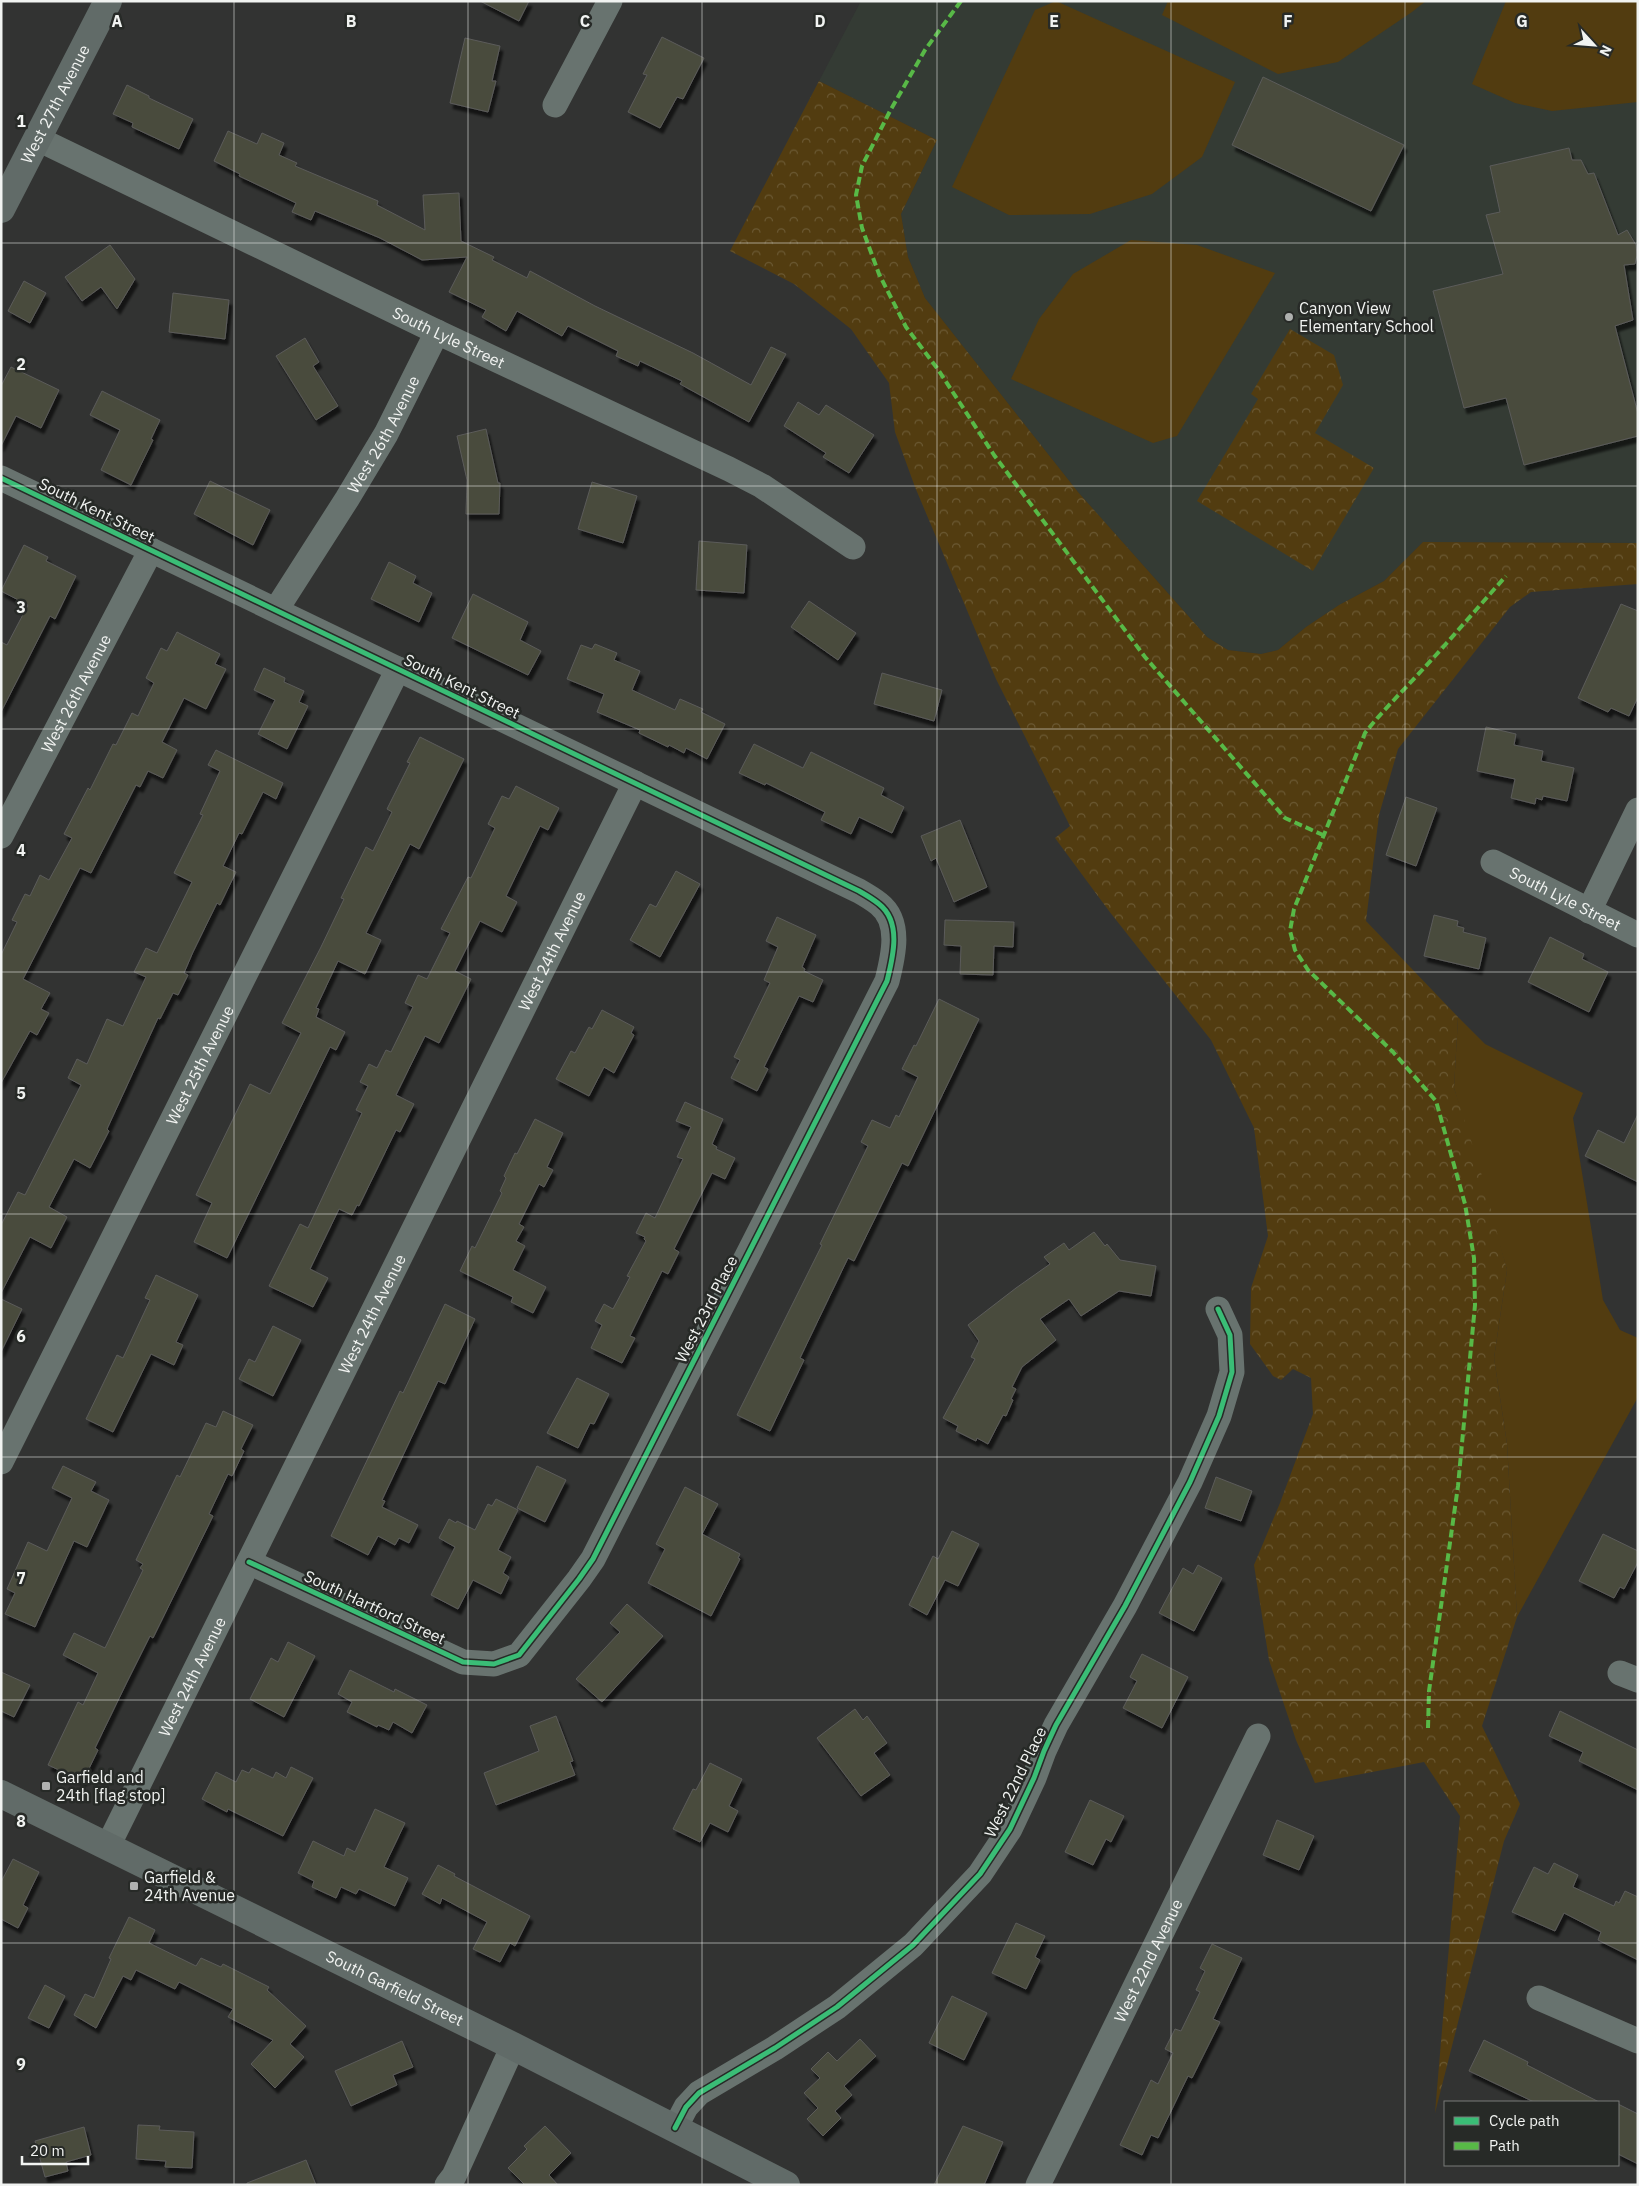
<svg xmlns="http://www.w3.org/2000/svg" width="1639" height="2186" viewBox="0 0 1639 2186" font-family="'IBM Plex Sans',sans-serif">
  <defs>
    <pattern id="forest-crowns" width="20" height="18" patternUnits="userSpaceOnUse" patternTransform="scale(1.25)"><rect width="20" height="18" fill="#523c10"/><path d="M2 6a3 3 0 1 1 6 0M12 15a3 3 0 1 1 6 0" fill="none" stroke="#6b5933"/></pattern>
    <filter id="shadow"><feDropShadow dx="3" dy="5.5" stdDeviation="1" flood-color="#0009"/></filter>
  </defs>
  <rect width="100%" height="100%" fill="#323332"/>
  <path fill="#343b34" d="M861 1H1638V543L1423 542 1384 581 1339 605 1306 627 1278 650 1261 654 1228 650 1207 637 1078 492 925 298 908 257 901 214 937 140 819 81Z"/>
  <g fill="#523c10">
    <path d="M1056 1 1235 82 1202 157 1152 194 1090 214 1009 215 952 187 1035 10Z"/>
    <path d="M1168 1H1426L1412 12 1338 62 1278 74 1162 15Z"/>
    <path d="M1506 1H1638V102L1552 111 1515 103 1472 84Z"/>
    <path d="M1131 240 1197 245 1275 273 1177 436 1153 443 1011 379 1039 319 1073 274Z"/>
    <path d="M1458 1017 1485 1044 1583 1093 1573 1118 1603 1300 1620 1330 1638 1338V1397L1517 1617 1507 1444 1494 1358 1507 1270 1454 1088Z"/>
  </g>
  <g fill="url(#forest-crowns)">
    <path d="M819 81 937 140 901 214 908 257 925 298 1078 492 1207 637 1228 650 1261 654 1278 650 1306 627 1339 605 1384 581 1423 542 1638 543V584L1531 592 1510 607 1398 749 1379 815 1366 921 1458 1017 1454 1088 1479 1165 1507 1270 1494 1358 1507 1444 1517 1617 1482 1726 1520 1804 1504 1841 1435 2113 1460 1816 1424 1762 1315 1783 1296 1740 1269 1660 1254 1565 1280 1503 1313 1414 1311 1378 1293 1369 1281 1380 1273 1376 1250 1344 1251 1288 1268 1236 1254 1128 1211 1040 1109 911 1055 838 1070 826 996 679 915 487 895 432 889 383 851 329 794 284 730 251Z"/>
    <path d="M1290 329 1334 355 1343 385 1315 433 1374 468 1313 571 1197 501 1258 399 1251 394Z"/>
  </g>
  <g fill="#4a4c3d" stroke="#5b5b5a" filter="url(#shadow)">
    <path d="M480 1H529L519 21Z"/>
    <path d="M662 37 704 58 683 99 677 97 660 128 628 112 647 75 643 74Z"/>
    <path d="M465 38 500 46 492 81H496L488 112 450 103Z"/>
    <path d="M1263 77 1404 145 1371 211 1232 145Z"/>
    <path d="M127 85 149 96V98L193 119 179 149 132 127 133 123 113 114Z"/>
    <path d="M228 131 257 144 262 133 284 143 279 155 297 163 295 166 378 201 377 205 425 230 423 195 459 193 461 241 494 257 492 260 527 278 530 271 595 306 693 353 751 385 771 347 786 354 749 422 680 384 682 381 640 361 638 366 616 356 618 351 568 326 562 336 517 311 506 331 482 317 486 310 449 292 467 257 422 260 380 238 315 211 311 220 292 212 296 203 239 176 240 174 214 161Z"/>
    <path d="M1569 148 1572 160H1581L1588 174 1594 173 1618 235 1627 230 1636 245 1637 255 1635 264 1624 265 1633 320 1615 326 1638 414V436L1524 465 1506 398 1464 408 1433 291 1503 274 1486 215 1500 212 1490 166Z"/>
    <path d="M110 245 135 279 117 309 101 287 82 301 65 277Z"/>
    <path d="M24 281 46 293 30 323 8 311Z"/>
    <path d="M173 293 229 300 225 339 169 332Z"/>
    <path d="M305 338 319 362 313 366 338 406 316 420 276 356Z"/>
    <path d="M11 367 59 390 41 428 16 416 1 446V386Z"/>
    <path d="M102 391 160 420 151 439 153 440 131 485 101 470 120 430 90 415Z"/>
    <path d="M798 402 819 415 826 405 874 435 849 473 823 457 826 453 784 426Z"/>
    <path d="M486 429 498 483H500L499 514H466L467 480 457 436Z"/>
    <path d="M210 481 270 510 253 545 194 514Z"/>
    <path d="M592 482 637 496 623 543 578 529Z"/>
    <path d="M699 541 747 545 744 593 696 590Z"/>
    <path d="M24 545 48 557 46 561 76 576 55 619 50 616 1 712V642L7 645 28 605 1 591Z"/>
    <path d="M389 562 416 576 413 583 432 593 419 622 371 599Z"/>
    <path d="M473 594 528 622 520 640 541 651 528 675 452 638Z"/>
    <path d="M809 601 856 633 838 660 791 627Z"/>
    <path d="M1621 604 1638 611V697L1629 716 1611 708 1608 712 1578 698Z"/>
    <path d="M177 632 220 654 215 664 226 669 206 709 184 698 162 742 177 750 163 778 148 771 140 787 136 785 91 873 80 868 23 979 50 993 41 1009 49 1013 37 1035 30 1031 1 1083V955L17 922 12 920 25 894 30 896 40 875 49 880 72 838 64 834 88 788 90 790 113 744 116 745 132 713 138 716 154 683 146 678 161 648 167 651Z"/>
    <path d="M595 644 617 653 614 660 640 671 632 690 675 710 680 699 703 709 701 712 725 724 707 759 686 748 684 753 669 745 668 747 639 733 640 730 597 712 604 694 567 679 581 645 592 649Z"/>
    <path d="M264 668 285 678 284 682 304 691 299 702 308 706 287 749 258 734 275 700 254 690Z"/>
    <path d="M882 673 942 690 934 721 874 704Z"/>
    <path d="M1486 727 1516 734 1514 745 1543 751 1541 761 1574 768 1567 801 1543 796 1542 800 1536 798 1535 804 1511 798 1515 779 1477 771Z"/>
    <path d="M420 737 464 759 419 849 410 844 366 933 381 940 365 974 338 961 316 1008 319 1009 316 1017 345 1032 336 1050 330 1047 227 1258 194 1242 212 1203 196 1195 250 1084 270 1094 301 1033 282 1023 321 947 344 899 341 898 366 847 373 851 392 812 387 809 410 763 407 762Z"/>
    <path d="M754 744 803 768 811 752 884 788 881 795 904 807 892 833 859 817 851 834 821 820 825 812 766 783 765 785 739 773Z"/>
    <path d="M216 750 283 783 276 799 263 792 242 834 239 833 223 866 236 872 220 905 217 903 193 952 184 973 188 975 178 995 173 993 160 1019 158 1018 107 1129 109 1131 90 1168 74 1159 49 1207 67 1217 51 1248 30 1237 1 1293V1225L18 1192 25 1195 81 1085 68 1078 77 1059 87 1064 107 1019 123 1026 146 977 134 972 146 948 157 953 192 882 174 873 203 815 200 814 220 771 208 765Z"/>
    <path d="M516 786 559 808 548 830 540 826 506 896 517 902 502 932 480 921 455 971 471 979 439 1043 425 1036 396 1095 414 1104 400 1132 396 1130 359 1206 357 1205 352 1215 339 1209 310 1269 328 1278 313 1307 269 1286 300 1224 308 1228 362 1113 356 1110 368 1086 360 1082 369 1064 377 1068 386 1050 391 1052 413 1007 405 1003 418 975 427 979 450 933 441 929 468 877 471 878 495 828 488 824 502 796 509 799Z"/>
    <path d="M1406 797 1437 808 1416 866 1386 855Z"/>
    <path d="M960 820 987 887 954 902 936 858 931 861 921 836Z"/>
    <path d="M676 871 700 884 660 957 630 940 650 904 656 907Z"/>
    <path d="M1434 915 1458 921 1457 926 1464 928 1463 932 1486 938 1479 969 1424 956Z"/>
    <path d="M777 917 816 935 802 967 805 969 804 971 823 980 813 1002 799 996 764 1067 768 1069 757 1091 731 1078 740 1060 734 1057 770 983 764 980 778 947 766 941Z"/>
    <path d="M945 920 1014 922 1013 947 994 946 993 975 960 974 961 946 944 945Z"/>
    <path d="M1550 937 1584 954 1582 959 1608 972 1589 1012 1528 982Z"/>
    <path d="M939 999 979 1019 908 1166 902 1163 854 1261 848 1258 800 1358 804 1360 770 1431 737 1415 822 1245 820 1244 868 1146 861 1142 872 1120 890 1128 896 1115 899 1117 918 1077 902 1069 914 1045 916 1046Z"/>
    <path d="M602 1010 634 1027 631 1033 634 1035 614 1073 604 1067 589 1096 556 1079 571 1051 575 1053 589 1027 592 1029Z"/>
    <path d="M685 1102 723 1119 712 1144 717 1147 716 1149 735 1158 725 1179 712 1173 674 1249 679 1252 668 1274 662 1271 630 1336 635 1338 622 1363 591 1348 602 1325 595 1321 604 1304 613 1309 630 1277 627 1276 646 1241 644 1239 645 1237 636 1233 646 1213 655 1218 683 1159 677 1157 691 1127 676 1121Z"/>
    <path d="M1638 1114V1182L1585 1156 1598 1130 1624 1143Z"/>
    <path d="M535 1119 563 1133 547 1167 553 1170 544 1187 539 1184 519 1224 524 1227 516 1241 525 1246 513 1270 546 1287 533 1313 511 1302 513 1297 460 1271 472 1246 475 1248 502 1193 500 1191 506 1178 504 1176 515 1153 517 1154Z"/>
    <path d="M1094 1232 1105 1246 1107 1244 1120 1260 1156 1266 1151 1296 1119 1291 1081 1316 1069 1299 1040 1319 1056 1340 1022 1367 1012 1387 1016 1389 1011 1399 1013 1400 1006 1416 1003 1415 988 1444 977 1438 976 1441 956 1431 958 1426 943 1418 975 1359 971 1357 979 1341 968 1325 1016 1288 1050 1264 1044 1257 1064 1243 1069 1250Z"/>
    <path d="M156 1275 198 1295 176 1342 183 1345 174 1365 151 1354 113 1432 86 1419 117 1355 123 1358 150 1300 145 1298Z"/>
    <path d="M1 1299 22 1309 1 1352Z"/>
    <path d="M445 1304 475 1319 445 1384 438 1381 382 1500 385 1501 382 1507 418 1525 409 1543 399 1538 395 1545 378 1536 368 1555 331 1536 400 1391 403 1393Z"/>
    <path d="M273 1326 301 1340 273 1396 239 1379 249 1359 255 1362Z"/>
    <path d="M577 1378 609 1394 594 1424 590 1423 578 1448 547 1433Z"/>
    <path d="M223 1411 253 1425 241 1449 244 1451 232 1476 228 1474 209 1514 213 1516 153 1638 150 1636 126 1684 95 1748 98 1750 83 1781 48 1765 78 1702 83 1705 98 1673 63 1655 74 1633 105 1648 143 1570 140 1568 143 1564 136 1560 177 1475 180 1477 206 1423 216 1427Z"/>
    <path d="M63 1466 96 1482 91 1491 109 1500 87 1547 74 1541 35 1627 5 1614 15 1593 7 1589 28 1542 47 1551 72 1498 52 1488Z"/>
    <path d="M537 1466 566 1480 545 1522 517 1508Z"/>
    <path d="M1216 1477 1252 1491 1241 1521 1205 1508Z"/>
    <path d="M685 1487 718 1504 702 1534 740 1554 738 1558 740 1559 711 1616 648 1583 665 1549 656 1544Z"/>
    <path d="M496 1499 518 1510 498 1550 511 1557 503 1573 509 1577 501 1594 473 1580 458 1609 431 1595 455 1547 439 1538 449 1519 456 1523 457 1521 475 1530 488 1504 492 1506Z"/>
    <path d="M952 1531 979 1544 958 1586 945 1580 927 1615 909 1605 933 1556 938 1559Z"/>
    <path d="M1603 1534 1638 1551V1562L1624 1589 1620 1587 1614 1598 1579 1581Z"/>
    <path d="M1198 1565 1222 1578 1194 1631 1159 1613 1183 1568 1193 1574Z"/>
    <path d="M627 1604 663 1636 602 1702 576 1679 620 1632 610 1623Z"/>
    <path d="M288 1642 315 1656 284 1717 250 1699 271 1658 278 1662Z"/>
    <path d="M1142 1654 1188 1677 1162 1728 1123 1708 1137 1681 1130 1677Z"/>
    <path d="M350 1670 394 1692 395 1689 427 1705 412 1733 393 1722 389 1730 378 1725 377 1727 347 1712 352 1702 338 1694Z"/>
    <path d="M1 1672 30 1685 14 1717 1 1711Z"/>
    <path d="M855 1709 863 1720 867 1716 887 1743 874 1753 890 1775 861 1796 817 1738Z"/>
    <path d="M1560 1711 1638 1750V1790L1579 1761 1583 1752 1549 1736Z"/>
    <path d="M556 1716 573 1761 570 1762 575 1775 496 1805 484 1773 539 1751 530 1726Z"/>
    <path d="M710 1763 742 1779 729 1806 738 1811 728 1832 710 1823 700 1842 673 1829 693 1789 696 1790Z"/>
    <path d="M291 1767 313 1778 283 1836 228 1809 227 1812 202 1799 216 1772 236 1782 242 1770 249 1773 252 1768 273 1778 276 1772 286 1778Z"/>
    <path d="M1090 1800 1124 1816 1111 1842 1106 1839 1093 1865 1065 1852Z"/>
    <path d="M375 1809 405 1823 384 1867 408 1878 395 1906 359 1889 356 1894 341 1887 336 1898 312 1887 314 1881 298 1873 313 1841 344 1856 347 1848 355 1852Z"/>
    <path d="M1277 1820 1314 1836 1299 1870 1263 1855Z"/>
    <path d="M13 1859 39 1872 23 1905 28 1908 18 1928 1 1919V1882Z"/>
    <path d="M1554 1863 1578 1875 1573 1887 1614 1906 1616 1901 1619 1903 1625 1891 1638 1897V1960L1598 1940 1601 1932 1564 1913 1555 1931 1512 1912 1534 1867 1548 1874Z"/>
    <path d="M438 1865 455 1874 454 1876 530 1916 515 1946 510 1943 500 1962 473 1949 487 1922 442 1898 440 1904 422 1894Z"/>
    <path d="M129 1917 155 1930 149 1943 196 1966 201 1958 221 1967 223 1964 269 1987 267 1990 306 2026 290 2044 304 2057 275 2088 251 2064 273 2040 228 2017 233 2009 179 1982 175 1989 136 1970 131 1980 123 1976 96 2028 74 2015 85 1994 94 1998 111 1959 109 1958Z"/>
    <path d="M1016 1923 1045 1936 1035 1957 1040 1960 1026 1989 992 1973Z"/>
    <path d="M1212 1944 1242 1958 1213 2019 1220 2022 1192 2078 1188 2076 1158 2138 1151 2135 1142 2155 1120 2145 1151 2080 1158 2084 1173 2053 1165 2049 1175 2029 1181 2031 1200 1992 1196 1990 1205 1971 1200 1968Z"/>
    <path d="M45 1985 65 1996 49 2028 28 2018Z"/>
    <path d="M952 1996 987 2013 964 2060 929 2043Z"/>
    <path d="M860 2039 876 2056 844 2086 852 2095 835 2111 841 2118 823 2136 807 2119 818 2108 804 2093 820 2078 811 2069 828 2052 837 2061Z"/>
    <path d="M1484 2040 1528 2062 1527 2065 1599 2102H1534L1469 2071Z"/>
    <path d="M402 2041 413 2067 393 2075 397 2085 351 2106 335 2071Z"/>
    <path d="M1618 2104 1638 2114V2164L1618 2154Z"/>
    <path d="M138 2125 160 2126 159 2130 194 2132 192 2168 165 2167 166 2161 136 2159Z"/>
    <path d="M545 2126 571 2153 549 2175 558 2185H525L508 2168 527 2149 524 2146Z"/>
    <path d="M963 2126 1003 2142 984 2185H934Z"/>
    <path d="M84 2127 91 2155 66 2162 68 2171 45 2177 35 2141Z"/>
    <path d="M306 2160 316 2185H247V2183Z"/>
  </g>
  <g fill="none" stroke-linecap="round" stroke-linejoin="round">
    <g stroke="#68736f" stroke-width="25">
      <path d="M555 105 610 1"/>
      <path id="s1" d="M38 139 437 332 729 469 762 486 853 547"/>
      <path d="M1 478 859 891C866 895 873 899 879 904 902 922 893 957 887 981L593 1559 579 1579 519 1655 494 1664 463 1662 249 1562"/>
      <path id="s2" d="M276 610 347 499 386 434 437 332"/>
      <path id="s3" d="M1 836 151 550"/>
      <path id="s4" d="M1493 862 1638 935"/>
      <path d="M1589 911 1638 810"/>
      <path id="s5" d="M1 1462 398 669"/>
      <path d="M1620 1673 1638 1680"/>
      <path id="s6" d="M108 1846 635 783"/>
      <path d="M1539 1998 1638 2041"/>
      <path d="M675 2128 686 2107 699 2093 775 2048 837 2007 913 1945 980 1874 1010 1829 1034 1778 1044 1751 1056 1725 1125 1606 1190 1482 1219 1416 1232 1372 1230 1335 1218 1309"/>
      <path d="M447 2185 454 2176 513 2046"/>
      <path id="s7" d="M1038 2185 1258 1736"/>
    </g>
    <g stroke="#616b68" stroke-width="28">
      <path id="s8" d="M1 209 108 1"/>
      <path id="s9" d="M1 1794 513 2046 786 2185"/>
    </g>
    <g stroke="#58b947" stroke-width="4" stroke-dasharray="8 4" stroke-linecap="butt">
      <path d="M961 1 925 50 890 111 862 166 856 195 862 228 879 274 906 327 937 368 994 455 1145 657 1285 818 1323 835"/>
      <path d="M1428 1728 1429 1691 1458 1486 1475 1305 1474 1258 1465 1204 1436 1101 1393 1052 1308 970 1295 950 1290 931 1294 909 1365 733C1383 710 1404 690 1424 668 1452 638 1479 606 1506 576"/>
    </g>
    <g stroke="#272a27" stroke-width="8">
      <g id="cycleway">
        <path d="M1 478 859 891C866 895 873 899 879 904 902 922 893 957 887 981L593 1559 579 1579 519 1655 494 1664 463 1662 249 1562"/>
        <path d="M675 2128 686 2107 699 2093 775 2048 837 2007 913 1945 980 1874 1010 1829 1034 1778 1044 1751 1056 1725 1125 1606 1190 1482 1219 1416 1232 1372 1230 1335 1218 1309"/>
      </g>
    </g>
    <use href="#cycleway" stroke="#3abd76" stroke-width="5"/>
  </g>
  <path fill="none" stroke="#f1f3f1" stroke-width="1" stroke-opacity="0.55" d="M234 1V2185M468 1V2185M702 1V2185M937 1V2185M1171 1V2185M1405 1V2185M1 243H1638M1 486H1638M1 729H1638M1 972H1638M1 1214H1638M1 1457H1638M1 1700H1638M1 1943H1638"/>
  <g fill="#aeb0ae" stroke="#272a27" stroke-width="2">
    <circle cx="1289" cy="317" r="5"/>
    <rect x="41" y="1781" width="10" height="10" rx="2.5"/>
    <rect x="129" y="1881" width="10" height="10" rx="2.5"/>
  </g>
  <g text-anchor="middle" stroke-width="5" stroke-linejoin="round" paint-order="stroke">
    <g font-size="16" fill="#f1f3f1" stroke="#272a27">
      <text dy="6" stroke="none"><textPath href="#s8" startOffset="118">West 27th Avenue</textPath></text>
      <text dy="6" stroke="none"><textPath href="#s1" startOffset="456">South Lyle Street</textPath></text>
      <text dy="6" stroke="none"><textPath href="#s2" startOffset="206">West 26th Avenue</textPath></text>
      <text transform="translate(97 510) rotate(26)" y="6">South Kent Street</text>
      <text transform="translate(462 686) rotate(26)" y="6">South Kent Street</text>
      <text dy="6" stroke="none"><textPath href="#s3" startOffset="161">West 26th Avenue</textPath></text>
      <text dy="6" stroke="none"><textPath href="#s4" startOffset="81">South Lyle Street</textPath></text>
      <text dy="6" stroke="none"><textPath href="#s6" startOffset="999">West 24th Avenue</textPath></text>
      <text dy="6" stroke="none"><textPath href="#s5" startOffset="444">West 25th Avenue</textPath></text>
      <text transform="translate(706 1309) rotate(-63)" y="6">West 23rd Place</text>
      <text dy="6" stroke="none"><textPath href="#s6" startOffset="594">West 24th Avenue</textPath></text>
      <text transform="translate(375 1607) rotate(25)" y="6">South Hartford Street</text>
      <text dy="6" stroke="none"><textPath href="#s6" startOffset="189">West 24th Avenue</textPath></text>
      <text transform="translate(1015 1782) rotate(-64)" y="6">West 22nd Place</text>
      <text dy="6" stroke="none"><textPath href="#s7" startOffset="250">West 22nd Avenue</textPath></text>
      <text dy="6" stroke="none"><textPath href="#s9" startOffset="439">South Garfield Street</textPath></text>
    </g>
    <g font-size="16" fill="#f1f3f1" stroke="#272a27" text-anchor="start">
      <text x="1299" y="314">Canyon View<tspan x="1299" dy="18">Elementary School</tspan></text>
      <text x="56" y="1783">Garfield and<tspan x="56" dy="18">24th [flag stop]</tspan></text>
      <text x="144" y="1883">Garfield &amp;<tspan x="144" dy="18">24th Avenue</tspan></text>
    </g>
  </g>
  <g font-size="16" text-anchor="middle" font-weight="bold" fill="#f1f3f1" stroke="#272a27" stroke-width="5" stroke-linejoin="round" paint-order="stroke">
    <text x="117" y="27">A</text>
    <text x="351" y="27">B</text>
    <text x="585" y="27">C</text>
    <text x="820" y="27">D</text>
    <text x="1054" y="27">E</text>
    <text x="1288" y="27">F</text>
    <text x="1522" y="27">G</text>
    <text x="21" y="127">1</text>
    <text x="21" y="370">2</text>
    <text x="21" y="613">3</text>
    <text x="21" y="856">4</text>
    <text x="21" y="1099">5</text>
    <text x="21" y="1342">6</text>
    <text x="21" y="1584">7</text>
    <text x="21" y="1827">8</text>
    <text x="21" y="2070">9</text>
  </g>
  <rect width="1639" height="2186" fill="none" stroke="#f1f3f1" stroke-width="5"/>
  <rect x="1444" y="2101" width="175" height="65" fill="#272a27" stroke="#787a78"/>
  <rect x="1454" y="2117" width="25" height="8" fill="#3abd76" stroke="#787a78"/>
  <text x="1489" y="2126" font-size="15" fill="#f1f3f1">Cycle path</text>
  <rect x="1454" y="2142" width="25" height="8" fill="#58b947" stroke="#787a78"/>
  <text x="1489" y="2151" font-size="15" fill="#f1f3f1">Path</text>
  <g transform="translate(1594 45) rotate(116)" stroke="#272a27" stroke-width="4" paint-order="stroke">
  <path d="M0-4L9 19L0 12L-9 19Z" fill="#f1f3f1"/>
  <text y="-8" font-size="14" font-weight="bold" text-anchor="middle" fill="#f1f3f1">N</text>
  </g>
  <path d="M22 2156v8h66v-8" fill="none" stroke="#f1f3f1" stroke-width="2.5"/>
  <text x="30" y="2156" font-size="15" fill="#f1f3f1" stroke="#272a27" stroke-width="4" paint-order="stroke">20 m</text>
</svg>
